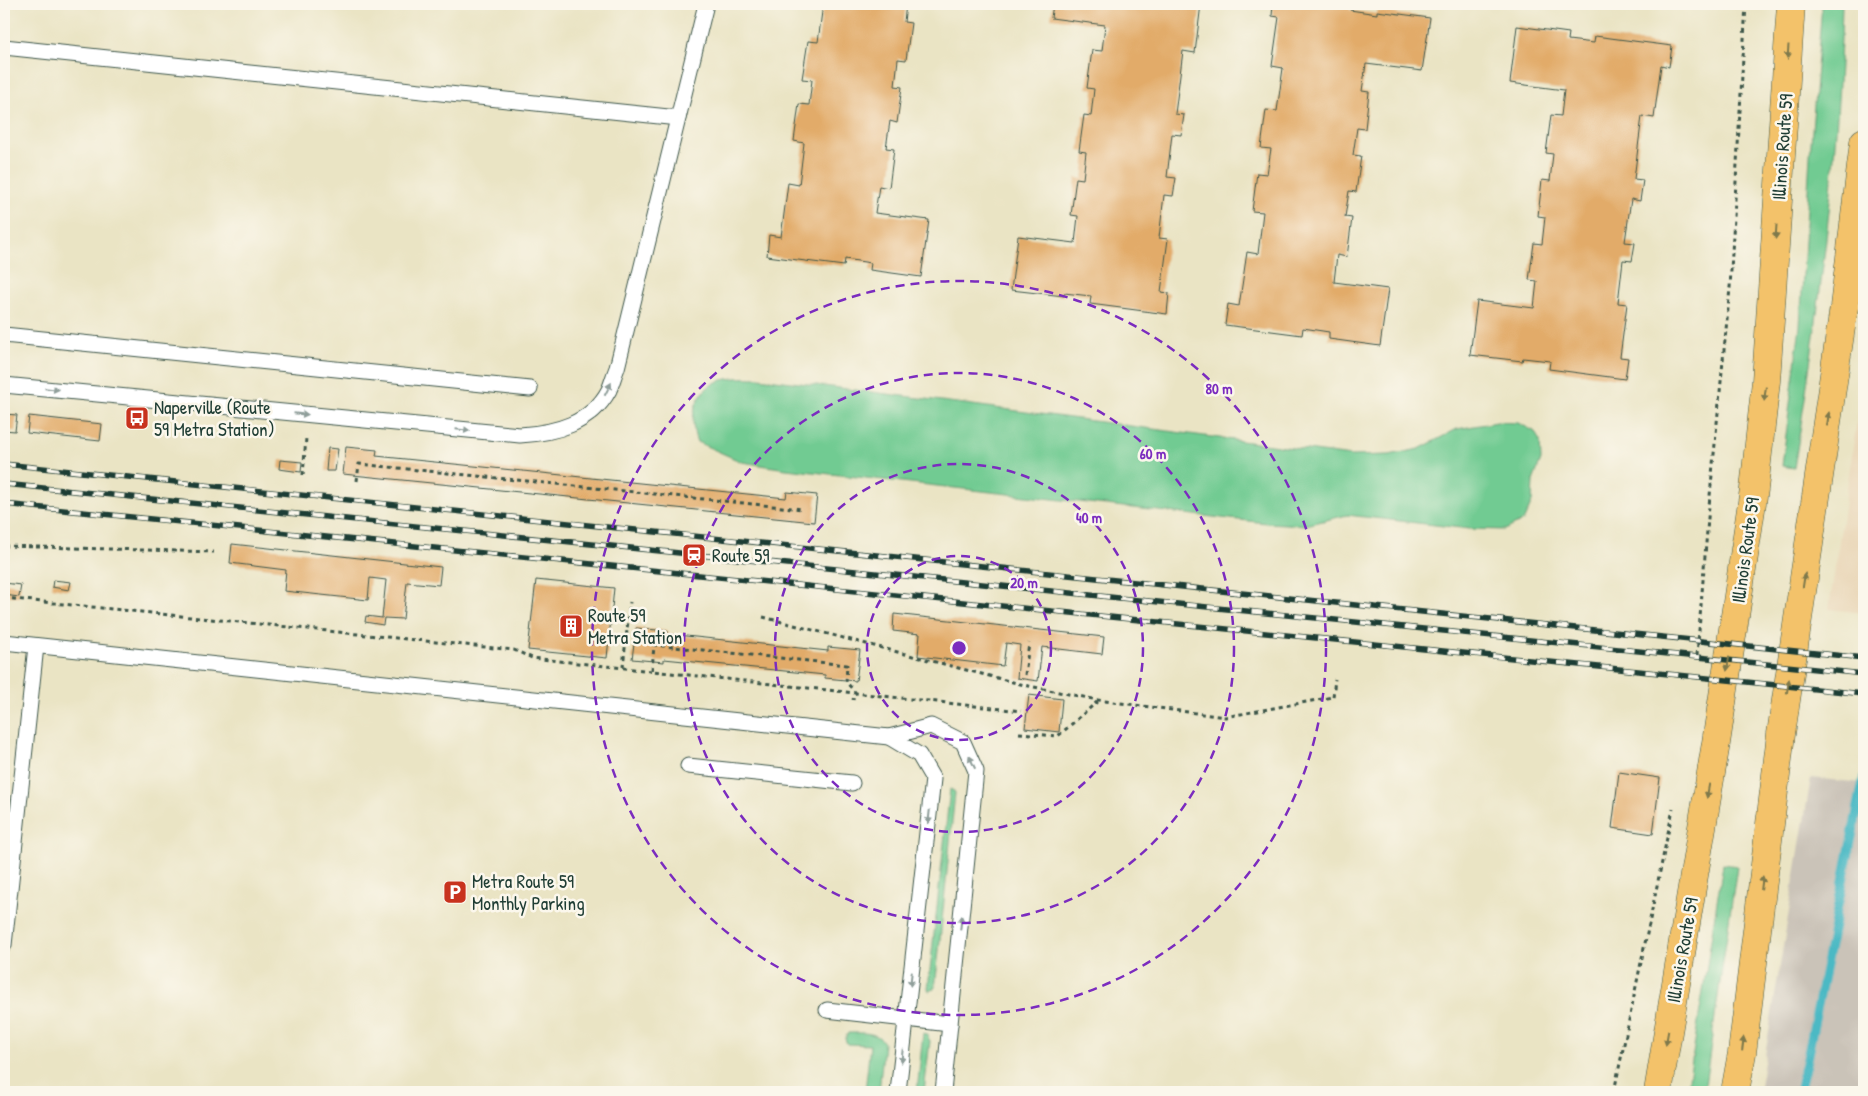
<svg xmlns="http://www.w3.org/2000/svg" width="1868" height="1096" viewBox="0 0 1868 1096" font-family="'Patrick Hand',sans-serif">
  <rect width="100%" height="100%" fill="#fbf7ec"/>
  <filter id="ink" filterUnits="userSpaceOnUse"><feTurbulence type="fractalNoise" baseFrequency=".02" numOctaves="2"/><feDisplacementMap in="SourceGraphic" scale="10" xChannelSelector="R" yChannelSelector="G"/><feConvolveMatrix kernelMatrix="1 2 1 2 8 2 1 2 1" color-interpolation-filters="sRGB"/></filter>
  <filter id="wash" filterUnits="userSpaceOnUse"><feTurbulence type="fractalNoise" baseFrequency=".0096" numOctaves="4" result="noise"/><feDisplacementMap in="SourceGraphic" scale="20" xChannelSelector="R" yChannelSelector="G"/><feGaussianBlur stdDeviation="1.12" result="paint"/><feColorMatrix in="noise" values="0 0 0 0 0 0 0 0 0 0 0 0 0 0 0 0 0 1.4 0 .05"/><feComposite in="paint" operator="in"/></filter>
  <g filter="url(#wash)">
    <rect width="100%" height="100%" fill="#eae4c4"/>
    <path fill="#ead8ba" d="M1864 373V613L1829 609Z"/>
    <path fill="#cac3b8" d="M1811 778 1864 783V1092H1759Z"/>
    <g fill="#71cb92" stroke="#488463">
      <path d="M1822 4H1842C1839 159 1819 315 1794 468L1782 466 1800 326 1810 156Z"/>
      <path d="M759 378C956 402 1154 429 1351 456L1389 455 1419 449 1457 429 1497 422 1518 423 1534 431 1540 441 1541 460 1533 481 1532 502 1524 520 1505 530 1470 529 1347 515 1306 525 1266 523 786 469 742 462 697 442C687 417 696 384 727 379 737 377 749 378 759 378Z"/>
      <path d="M950 789 954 791 955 793 935 989 929 991 928 988Z"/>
      <path d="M1723 864 1737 866 1704 1092H1687Z"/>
      <path d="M848 1033C861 1033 877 1031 884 1043L879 1092H865L870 1045 847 1044 845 1039Z"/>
      <path d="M923 1033 926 1034 930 1041 924 1092H917Z"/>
    </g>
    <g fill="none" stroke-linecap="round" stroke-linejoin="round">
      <path stroke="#4bb9c4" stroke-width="9" d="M1799 1092 1807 1059 1864 777"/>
    </g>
    <g id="blocks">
      <g fill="#e2ab69">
        <path d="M823 4H906L904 22 911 23 906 60 898 59 895 86 902 87 897 123 890 121 886 148 894 149 889 188 879 186 875 213 929 220 921 277 870 270 871 263 845 259 844 266 767 256 769 235 781 237 788 183 799 185 804 143 794 141 799 104 809 105 812 80 802 79 808 41 818 42Z"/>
        <path d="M1053 4H1201L1195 53 1183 51 1175 114 1184 115 1181 135 1172 134 1167 177 1176 178 1173 196 1164 195 1159 238 1168 239 1161 292 1169 293 1167 314 1090 304 1091 296 1064 293V296L1011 290 1018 236 1075 243 1078 216 1071 215 1076 178 1083 179 1086 152 1079 151 1084 115 1091 116 1094 89 1087 88 1092 50 1102 51 1105 25 1051 18Z"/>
        <path d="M1273 4H1351L1350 10 1377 14V11L1430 18 1422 71 1366 64 1362 91 1369 92 1365 129 1357 128 1353 155 1361 156 1356 192 1349 191 1345 217 1352 218 1347 257 1337 255 1334 282 1388 289 1380 346 1329 339V332L1303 328 1302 335 1225 325 1228 304 1239 306 1247 252 1258 254 1263 212 1252 211 1257 173 1267 174 1271 149 1261 148 1266 110 1277 111 1283 68 1272 66 1279 17 1272 16Z"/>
        <path d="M1517 26 1569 33 1568 40 1594 43 1595 36 1672 46 1669 67 1661 65 1654 118 1642 116 1634 179 1643 180 1640 201 1631 199 1625 242 1635 243 1632 261 1623 260 1618 303 1627 304 1620 357 1628 358 1625 379 1549 369 1550 361 1523 358 1522 361 1470 355 1477 301 1534 308 1537 281 1529 280 1534 243 1542 244 1545 217 1538 216 1542 180 1550 181 1553 154 1546 153 1551 115 1561 116 1564 90 1510 83Z"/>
        <path d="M4 414 17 415 15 431 4 430Z"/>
        <path d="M29 416 102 424 100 441 27 433Z"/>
        <path d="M346 447 377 450 376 456 786 498 787 492 817 495 814 522 343 474Z"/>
        <path d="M328 448 338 449 335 471H326Z"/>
        <path d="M280 460 302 462 301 472 279 469Z"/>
        <path d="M232 544 441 567 439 585 407 582 403 619 384 618 383 625 365 622 366 616 382 618 386 580 370 578 368 600 284 591 286 570 230 563Z"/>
        <path d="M53 580 71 582 69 590 52 587Z"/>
        <path d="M536 580 614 588 607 658 528 650Z"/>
        <path d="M4 583 21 585 19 597 4 595Z"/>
        <path d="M894 614 1104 637 1102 654 1042 647 1038 681 1017 678 1020 645 1006 643 1003 666 918 656 920 634 893 631Z"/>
        <path d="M636 628 668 631 667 634 828 651V647L860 650 856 681 825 678V675L664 659V662L632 659Z"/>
        <path d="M1029 695 1062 699 1059 732 1025 728Z"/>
        <path d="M1619 772 1660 778 1653 834 1612 828Z"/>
      </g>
    </g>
  </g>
  <g filter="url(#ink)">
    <use href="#blocks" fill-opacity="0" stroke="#3d564a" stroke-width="1"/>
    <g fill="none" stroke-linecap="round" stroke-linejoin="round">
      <g stroke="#3d564a" stroke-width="17">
        <g id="lane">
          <path d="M4 47 678 118"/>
          <path d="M4 335 530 389"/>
          <path d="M4 385 520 435C555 433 591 424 609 390 612 383 614 375 617 368L706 4"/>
          <path d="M4 642 889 737 931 726 963 742 976 771 943 1092"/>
          <path d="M889 737 919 755 933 779 898 1092"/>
          <path d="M688 766 852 783"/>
          <path d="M4 945 36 646"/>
          <path d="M827 1010 950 1024"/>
        </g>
      </g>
      <g stroke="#3d564a" stroke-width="29">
        <g id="primary">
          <path d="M1658 1092 1716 743 1754 489 1766 381 1791 4"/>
          <path d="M1735 1092 1742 1053 1781 734 1844 307 1864 142"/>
        </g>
      </g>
      <g stroke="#3d564a" stroke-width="3" stroke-dasharray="4 4" stroke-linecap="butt">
        <path d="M303 475 306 438"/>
        <path d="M357 481 359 464 802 509"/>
        <path d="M4 546 214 552"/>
        <path d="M4 598 514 650 532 658 1021 711"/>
        <path d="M763 617 1024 685 1098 700 1225 717 1333 697 1335 679"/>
        <path d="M1697 655 1709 506 1730 288 1746 4"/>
        <path d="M623 667 630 602"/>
        <path d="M652 670 654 645 847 665 846 682 855 692 853 700"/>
        <path d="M1025 675 1029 643"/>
        <path d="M1019 733 1058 736 1098 701"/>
        <path d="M1614 1092 1673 809"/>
      </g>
      <use href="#lane" stroke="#fff" stroke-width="15"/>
      <use href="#primary" stroke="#f3c26a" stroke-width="28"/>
      <g stroke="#1f3d34" stroke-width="5.5">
        <g id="rail">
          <path d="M4 464 1864 658"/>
          <path d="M4 484 1864 674"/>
          <path d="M4 504 1864 694"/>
        </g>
      </g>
      <use href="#rail" stroke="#fbf7ec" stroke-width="4" stroke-dasharray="11" stroke-linecap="butt"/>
    </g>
    <defs><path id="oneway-solid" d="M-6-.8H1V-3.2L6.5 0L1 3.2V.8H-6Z" transform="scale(1.25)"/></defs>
    <g fill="#7e794c">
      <use href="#oneway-solid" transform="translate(1788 52) rotate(94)"/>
      <use href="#oneway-solid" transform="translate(1776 232) rotate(94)"/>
      <use href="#oneway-solid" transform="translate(1765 394) rotate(97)"/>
      <use href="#oneway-solid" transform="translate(1828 419) rotate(-82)"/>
      <use href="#oneway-solid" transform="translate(1804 580) rotate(-81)"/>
      <use href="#oneway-solid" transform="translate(1728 664) rotate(99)"/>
      <use href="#oneway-solid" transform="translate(1788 686) rotate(-81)"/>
      <use href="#oneway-solid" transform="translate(1708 791) rotate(100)"/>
      <use href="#oneway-solid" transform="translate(1762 883) rotate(-83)"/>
      <use href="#oneway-solid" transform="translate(1667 1038) rotate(100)"/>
      <use href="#oneway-solid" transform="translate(1743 1044) rotate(-83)"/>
    </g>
    <g fill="#8f9e9a">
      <use href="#oneway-solid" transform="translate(52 389) rotate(6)"/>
      <use href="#oneway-solid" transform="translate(608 389) rotate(-63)"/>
      <use href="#oneway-solid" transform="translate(301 414) rotate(6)"/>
      <use href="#oneway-solid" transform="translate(463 430) rotate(6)"/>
      <use href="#oneway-solid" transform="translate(972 762) rotate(-115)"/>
      <use href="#oneway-solid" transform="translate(929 817) rotate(96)"/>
      <use href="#oneway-solid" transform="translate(961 923) rotate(-84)"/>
      <use href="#oneway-solid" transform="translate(911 979) rotate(96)"/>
      <use href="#oneway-solid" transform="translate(902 1056) rotate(96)"/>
    </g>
  </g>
  <g fill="none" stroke="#7b2cbf" stroke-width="2.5" stroke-dasharray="9 6">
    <circle cx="959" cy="648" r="92"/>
    <circle cx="959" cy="648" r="184"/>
    <circle cx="959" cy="648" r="275"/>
    <circle cx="959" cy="648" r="367"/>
  </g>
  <defs>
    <g id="bus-square" transform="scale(1.25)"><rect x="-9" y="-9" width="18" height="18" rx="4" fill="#c8321e" stroke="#fbf7ec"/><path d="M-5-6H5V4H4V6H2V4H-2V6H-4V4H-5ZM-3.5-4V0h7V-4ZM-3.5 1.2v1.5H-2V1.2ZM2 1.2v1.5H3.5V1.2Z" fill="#fff"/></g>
    <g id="station-square" transform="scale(1.25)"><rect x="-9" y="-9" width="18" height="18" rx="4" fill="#c8321e" stroke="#fbf7ec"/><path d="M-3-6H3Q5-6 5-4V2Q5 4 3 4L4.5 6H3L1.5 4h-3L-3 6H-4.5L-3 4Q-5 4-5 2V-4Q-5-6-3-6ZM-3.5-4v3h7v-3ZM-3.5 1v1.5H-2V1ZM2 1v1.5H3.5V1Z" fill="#fff"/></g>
    <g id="building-square" transform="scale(1.25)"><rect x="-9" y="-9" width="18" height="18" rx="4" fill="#c8321e" stroke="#fbf7ec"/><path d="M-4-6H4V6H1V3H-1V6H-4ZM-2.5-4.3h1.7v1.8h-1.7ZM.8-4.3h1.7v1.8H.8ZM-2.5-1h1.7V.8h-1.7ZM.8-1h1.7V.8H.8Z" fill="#fff"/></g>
    <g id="parking-square" transform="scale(1.25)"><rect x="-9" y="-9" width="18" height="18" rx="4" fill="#c8321e" stroke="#fbf7ec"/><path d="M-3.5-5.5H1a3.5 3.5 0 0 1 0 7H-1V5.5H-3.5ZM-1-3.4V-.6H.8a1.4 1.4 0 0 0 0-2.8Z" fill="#fff"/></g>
  </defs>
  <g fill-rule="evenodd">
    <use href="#bus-square" x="137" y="418"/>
    <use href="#station-square" x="694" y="555"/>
    <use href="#building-square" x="571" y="626"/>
    <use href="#parking-square" x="455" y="892"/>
  </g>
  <g text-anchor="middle" stroke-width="5" stroke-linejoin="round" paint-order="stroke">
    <g font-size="19" fill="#1f3d34" stroke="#fbf7ec">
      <text transform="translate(1782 147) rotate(-86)" y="7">Illinois Route 59</text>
      <text transform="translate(1745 550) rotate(-82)" y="7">Illinois Route 59</text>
      <text transform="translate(1682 950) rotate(-80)" y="7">Illinois Route 59</text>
    </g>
    <g font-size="19" fill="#1f3d34" stroke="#fbf7ec" text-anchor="start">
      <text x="154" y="414">Naperville (Route<tspan x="154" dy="22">59 Metra Station)</tspan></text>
      <text x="712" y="562">Route 59</text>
      <text x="588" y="622">Route 59<tspan x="588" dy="22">Metra Station</tspan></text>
      <text x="472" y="888">Metra Route 59<tspan x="472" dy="22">Monthly Parking</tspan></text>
    </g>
  </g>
  <circle cx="959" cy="648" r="8" fill="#7b2cbf" stroke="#fbf7ec" stroke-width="2.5"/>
  <g font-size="15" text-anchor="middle" font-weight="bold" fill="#7b2cbf" stroke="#fbf7ec" stroke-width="5" stroke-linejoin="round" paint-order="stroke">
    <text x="1219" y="394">80 m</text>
    <text x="1153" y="459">60 m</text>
    <text x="1089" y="523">40 m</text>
    <text x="1024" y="588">20 m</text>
  </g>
  <rect width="1868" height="1096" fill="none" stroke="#fbf7ec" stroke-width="20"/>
</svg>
